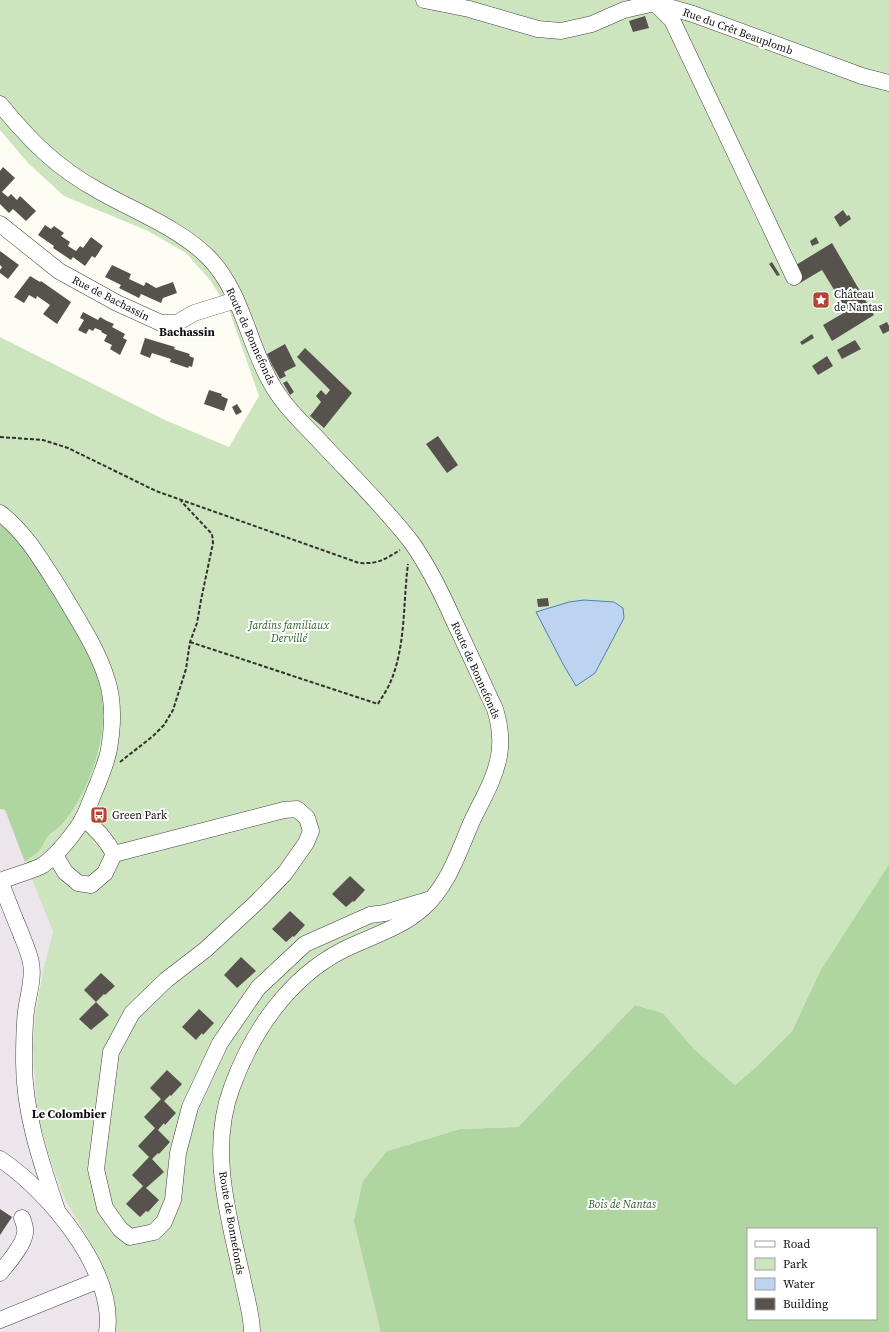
<svg xmlns="http://www.w3.org/2000/svg" width="889" height="1332" viewBox="0 0 889 1332" font-family="'Source Serif 4',serif">
  <rect width="100%" height="100%" fill="#fefdf3"/>
  <path fill="#ede5ec" d="M0 809 5 810 53 932 43 970 38 992 35 1014 33 1047 35 1085 38 1117 49 1156 65 1200 89 1240 102 1266 110 1286 114 1300 148 1332H0Z"/>
  <path fill="#cde5bf" d="M0 0H889V864L820 971 792 1031 756 1067 735 1085 694 1049 663 1013 635 1005 518 1127 460 1129 387 1151 380 1332H115L113 1310 114 1300 110 1286 102 1266 89 1240 65 1200 49 1156 38 1117 35 1085 33 1047 35 1014 43 970 53 932 25 862 40 850 47 838 64 823 77 801 89 779 100 749 104 717 100 684 88 654 0 523V337L165 420 229 447 259 396 229 310 210 280 186 253 148 231 64 196 28 163 0 130Z"/>
  <g fill="#afd5a0" fill-rule="evenodd">
    <path d="M0 523C25 544 40 571 56 598 73 623 92 655 100 684 111 732 93 782 65 821 60 828 52 832 47 838 44 842 43 847 39 851 35 855 29 858 25 862L5 810 0 809Z"/>
    <path d="M889 864V1332H380V1328L354 1221 363 1181 387 1151 460 1129 518 1127 635 1005 663 1013 694 1049 735 1085 756 1067 792 1031 820 971ZM748 1229H876V1319H748Z"/>
  </g>
  <path fill="#bdd4f0" stroke="#4b7ec0" d="M584 600 614 602 623 608 624 618 595 673 576 686 563 664 536 612 569 602Z"/>
  <g fill="#57524d">
    <path d="M645 16 649 28 633 32 629 21Z"/>
    <path d="M3 167 15 178 2 192 8 197 11 194 17 200 20 196 36 211 26 221 13 209 9 213 0 204V171Z"/>
    <path d="M843 210 847 216 849 215 851 219 840 227 834 217Z"/>
    <path d="M45 225 51 229 54 226 64 233 61 236 70 242 68 246 76 251 80 246 83 248 91 237 103 246 95 258 92 256 85 266 73 257 71 260 53 248 54 246 38 235Z"/>
    <path d="M816 237 819 243 812 246 810 241Z"/>
    <path d="M832 243 874 315 832 341 823 325 847 311 822 270 800 283 791 268Z"/>
    <path d="M0 251 19 265 8 279 0 273V270L2 267 0 265Z"/>
    <path d="M772 262 780 275 777 276 769 264Z"/>
    <path d="M112 265 131 274 129 279 144 286 146 282 156 288 173 282 177 293 163 298 161 303 141 294 139 298 119 288 121 285 105 277Z"/>
    <path d="M30 276 40 282 41 281 71 302 57 324 43 314 50 305 37 296 36 299 29 295 24 303 14 297Z"/>
    <path d="M83 312 98 320 100 317 107 321 114 324 112 327 125 334 123 338 127 340 120 355 110 349 112 345 104 341 107 335 101 332 102 331 95 328 93 331 89 329 86 334 78 330 84 320 80 318Z"/>
    <path d="M887 322 889 326V331L883 334 879 326Z"/>
    <path d="M812 334 814 338 802 345 800 342Z"/>
    <path d="M145 338 175 347 174 349 190 354 189 356 194 358 192 367 189 366 188 368 170 362 171 359 152 353 150 358 140 354Z"/>
    <path d="M855 340 861 349 842 359 837 350Z"/>
    <path d="M285 344 296 366 284 372 286 376 280 379 272 365 267 354Z"/>
    <path d="M305 348 352 393 324 428 310 416 321 402 316 396 321 390 326 395 330 390 297 357Z"/>
    <path d="M827 356 833 366 818 375 812 366Z"/>
    <path d="M287 381 294 392 290 395 283 383Z"/>
    <path d="M209 390 222 394 221 396 228 399 224 411 204 404Z"/>
    <path d="M237 404 242 412 236 415 232 407Z"/>
    <path d="M438 436 458 465 447 473 426 444Z"/>
    <path d="M548 598 549 606 538 607 537 599Z"/>
    <path d="M350 876 365 890 354 902 353 901 346 907 332 894Z"/>
    <path d="M290 911 305 925 294 937 293 936 286 942 272 929Z"/>
    <path d="M241 957 256 971 237 988 224 975Z"/>
    <path d="M101 973 115 986 105 995 104 994 96 1002 84 990Z"/>
    <path d="M96 1002 109 1015 91 1030 79 1019Z"/>
    <path d="M199 1009 214 1023 203 1035 202 1033 196 1040 182 1027Z"/>
    <path d="M167 1070 182 1084 171 1096 170 1095 164 1101 176 1113 165 1125 164 1123 158 1130 170 1142 159 1154 158 1153 152 1159 164 1172 146 1188 159 1200 148 1212 146 1211 140 1217 126 1204 143 1186 132 1175 149 1157 138 1146 155 1128 144 1117 161 1099 150 1088Z"/>
    <path d="M0 1209 12 1217 0 1235Z"/>
  </g>
  <g fill="none" stroke-linecap="round" stroke-linejoin="round">
    <g stroke="#424242" stroke-width="17">
      <g id="minor">
        <path d="M424 0 469 9 538 29 561 31 592 24 624 10 655 3 693 14 862 76 889 83"/>
        <path d="M656 4 672 20 794 277"/>
        <path d="M0 104C30 141 57 168 99 191 134 211 181 229 209 258 242 292 248 343 271 383 282 403 299 420 315 436 347 471 383 505 412 543 429 567 442 594 454 621 468 650 481 679 495 709 500 725 502 739 499 756 495 779 482 800 472 821 459 851 448 886 423 908 400 929 368 937 341 951 288 979 252 1032 232 1087 208 1150 229 1218 243 1281 246 1297 252 1315 252 1332"/>
        <path d="M0 224 59 271 117 303 161 323H177L194 313 236 300"/>
        <path d="M0 513C27 534 43 563 61 591 78 620 97 648 107 680 114 702 113 726 109 749 107 761 102 772 98 783 93 794 89 806 84 817 75 833 58 854 43 865 35 870 10 877 0 881"/>
        <path d="M114 854 284 810 297 809 307 818 311 831 306 843 285 873 258 901 205 950 166 980 132 1013 111 1052 96 1169 105 1208 120 1229 130 1237 154 1232 164 1222 173 1200 178 1153 190 1107 220 1043 258 988 305 944 370 915 385 913 428 900"/>
        <path d="M55 855 65 872 78 883 91 885 105 873 114 854C106 839 97 829 83 818"/>
        <path d="M0 881C7 898 13 915 20 931 24 942 29 952 31 963 34 979 28 995 26 1011 24 1028 24 1045 24 1062 24 1113 41 1162 57 1210"/>
        <path d="M0 1159C47 1190 116 1271 107 1332"/>
        <path d="M0 1273C7 1264 24 1245 25 1233 26 1228 24 1223 22 1218"/>
        <path d="M0 1320 99 1280"/>
      </g>
    </g>
    <g stroke="#313131" stroke-width="2" stroke-dasharray="4 2" stroke-linecap="butt">
      <path d="M0 437 43 440 68 448 156 491 359 563C378 564 384 560 400 550"/>
      <path d="M190 642 378 704C382 697 387 690 390 683 406 647 403 602 408 564"/>
      <path d="M120 762 153 736 164 725 173 710 186 669 190 642 197 623 201 600 213 543 212 534 181 501"/>
    </g>
    <use href="#minor" stroke="#fff" stroke-width="16"/>
  </g>
  <defs>
    <g id="sight-square" transform="scale(0.9)"><rect x="-9" y="-9" width="18" height="18" rx="4" fill="#b24435" stroke="#fff"/><path d="M0-6L1.8-2.2L6-1.7L2.9 1.2L3.7 5.4L0 3.3L-3.7 5.4L-2.9 1.2L-6-1.7L-1.8-2.2Z" fill="#fff"/></g>
    <g id="bus-square" transform="scale(0.9)"><rect x="-9" y="-9" width="18" height="18" rx="4" fill="#b24435" stroke="#fff"/><path d="M-5-6H5V4H4V6H2V4H-2V6H-4V4H-5ZM-3.5-4V0h7V-4ZM-3.5 1.2v1.5H-2V1.2ZM2 1.2v1.5H3.5V1.2Z" fill="#fff"/></g>
  </defs>
  <g fill-rule="evenodd">
    <use href="#sight-square" x="821" y="300"/>
    <use href="#bus-square" x="99" y="815"/>
  </g>
  <g text-anchor="middle" stroke-width="4" stroke-linejoin="round" paint-order="stroke">
    <g font-size="11" fill="#0f0f0f" stroke="#fff">
      <text transform="translate(738 31) rotate(20)" y="4">Rue du Crêt Beauplomb</text>
      <text transform="translate(111 298) rotate(27)" y="4">Rue de Bachassin</text>
      <text transform="translate(251 336) rotate(66)" y="4">Route de Bonnefonds</text>
      <text transform="translate(476 670) rotate(66)" y="4">Route de Bonnefonds</text>
      <text transform="translate(232 1223) rotate(80)" y="4">Route de Bonnefonds</text>
    </g>
    <g font-size="11" fill="#0f0f0f" stroke="#fff" text-anchor="start">
      <text x="834" y="298">Château<tspan x="834" dy="13">de Nantas</tspan></text>
      <text x="112" y="819">Green Park</text>
    </g>
    <g font-size="11" font-style="italic" fill="#286126" stroke="#fff">
      <text x="289" y="629">Jardins familiaux<tspan x="289" dy="13">Dervillé</tspan></text>
      <text x="622" y="1208">Bois de Nantas</text>
    </g>
    <g font-size="12" font-weight="bold" fill="#0f0f0f" stroke="#fff">
      <text x="187" y="336">Bachassin</text>
      <text x="69" y="1118">Le Colombier</text>
    </g>
  </g>
  <rect x="747" y="1228" width="130" height="92" fill="#ffffff" stroke="#9f9f9f"/>
  <rect x="755" y="1241" width="20" height="6" fill="#ffffff" stroke="#9f9f9f"/>
  <text x="783" y="1248" font-size="12" fill="#0f0f0f">Road</text>
  <rect x="755" y="1258" width="20" height="12" fill="#cde5bf" stroke="#9f9f9f"/>
  <text x="783" y="1268" font-size="12" fill="#0f0f0f">Park</text>
  <rect x="755" y="1278" width="20" height="12" fill="#bdd4f0" stroke="#9f9f9f"/>
  <text x="783" y="1288" font-size="12" fill="#0f0f0f">Water</text>
  <rect x="755" y="1298" width="20" height="12" fill="#57524d" stroke="#9f9f9f"/>
  <text x="783" y="1308" font-size="12" fill="#0f0f0f">Building</text>
</svg>
